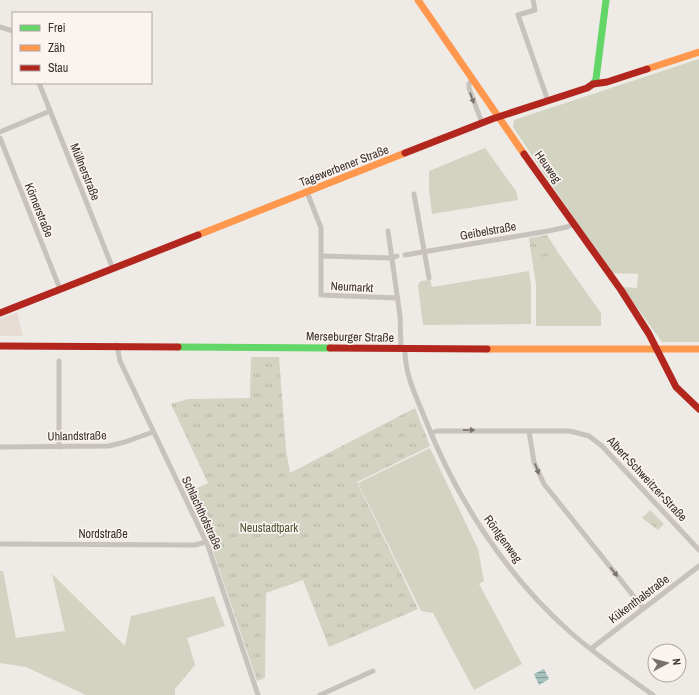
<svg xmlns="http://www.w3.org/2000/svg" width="699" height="695" viewBox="0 0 699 695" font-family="'Archivo Narrow',sans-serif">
  <defs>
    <pattern id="park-tufts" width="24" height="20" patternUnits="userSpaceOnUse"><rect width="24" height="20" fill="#d2d3c1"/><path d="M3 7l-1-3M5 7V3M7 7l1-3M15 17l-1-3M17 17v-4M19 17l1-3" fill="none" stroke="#b5b5a6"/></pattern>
    <pattern id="water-rules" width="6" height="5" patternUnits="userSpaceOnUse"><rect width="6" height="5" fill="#a3c0bc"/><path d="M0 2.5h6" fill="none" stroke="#869c99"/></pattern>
  </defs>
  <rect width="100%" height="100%" fill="#eeeae6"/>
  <g fill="#d2d3c1">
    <path d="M699 59V342H662L622 287 637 288 638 274 613 273 588 239 513 127 514 120Z"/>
    <path d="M485 148 516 191 518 200 432 214 429 190V171Z"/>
    <path d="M559 254 601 313V326H536V284L532 259Z"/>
    <path d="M529 271 531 286V324L423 325 418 285 421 281 430 280 432 287Z"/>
    <path d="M430 448 478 549 484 581 479 584 522 664 474 690 433 613 421 611 358 483Z"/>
    <path d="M0 571H3L16 638 65 631 52 574 125 646 131 616 214 596 225 626 187 638 195 665 175 689V695H86L26 667 0 663Z"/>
  </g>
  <g fill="url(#park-tufts)">
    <path d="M547 235 559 254 532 259 529 238Z"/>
    <path d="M251 357H279L286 450 290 473 415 408 430 446 357 482 418 609 329 647 303 580 266 593 265 678 257 681 210 542 189 492 208 483 171 404 188 399 250 398Z"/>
    <path d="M650 510 664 524 658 530 642 518Z"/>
  </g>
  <path fill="#e7dcd4" d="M17 312 23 336H0V319Z"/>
  <path fill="url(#water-rules)" d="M544 669 549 679 539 685 534 674Z"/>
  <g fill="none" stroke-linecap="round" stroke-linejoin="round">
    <g stroke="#c8c2be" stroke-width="5">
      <path d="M533 0 535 10 518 15 548 101"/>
      <path d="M0 27 13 31"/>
      <path d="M472 80 469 84V88L482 123"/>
      <path d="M39 83 113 269"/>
      <path d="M0 132 50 111"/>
      <path d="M0 138 60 289"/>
      <path d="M307 192 321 228V295L398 298"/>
      <path d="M414 194 429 278"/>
      <path d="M388 231 400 316 401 348"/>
      <path d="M405 255 548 231 567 227 574 224"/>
      <path d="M322 256 391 258 397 256"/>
      <path d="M117 345 120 361 208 546 258 695"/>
      <path d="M405 348C404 374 417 398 426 421 457 500 506 575 570 632 596 655 625 675 653 695"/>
      <path d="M529 431 534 462 544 484 643 608"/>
      <path d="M431 433 437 431H570L589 436 602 446 699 550"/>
      <path d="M0 447 109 446 125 442 153 432"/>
      <path d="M59 447V361"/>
      <path d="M0 544 195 545 206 542"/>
      <path d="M592 648 699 566"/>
      <path d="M320 695 373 671"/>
    </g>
    <g stroke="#63d668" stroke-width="7">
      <path d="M593 84 596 79 606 0"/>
      <path d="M178 347 330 348"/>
    </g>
    <g stroke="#ff974d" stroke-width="7">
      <path d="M418 0 524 154"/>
      <path d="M647 69 699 52"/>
      <path d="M198 235 405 153"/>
      <path d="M487 349H699"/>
    </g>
    <g stroke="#b3261e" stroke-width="7">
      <path d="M405 153 492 119 587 88 593 84 607 82 647 69"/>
      <path d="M524 154 621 290 649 334 676 387 699 409"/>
      <path d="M0 313 198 235"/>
      <path d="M0 346 178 347"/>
      <path d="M330 348 487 349"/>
    </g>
  </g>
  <defs><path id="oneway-solid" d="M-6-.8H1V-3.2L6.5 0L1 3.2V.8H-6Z"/></defs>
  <g fill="#79716e">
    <use href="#oneway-solid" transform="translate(472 98) rotate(70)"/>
    <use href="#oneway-solid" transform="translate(469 430) rotate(-1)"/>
    <use href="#oneway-solid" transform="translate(537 469) rotate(70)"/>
    <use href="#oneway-solid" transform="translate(614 572) rotate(52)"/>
  </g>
  <g text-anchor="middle" stroke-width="3.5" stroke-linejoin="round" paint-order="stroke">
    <g font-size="12" fill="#392f2c" stroke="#faf3ef">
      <text transform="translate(344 166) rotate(-21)" y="4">Tagewerbener Straße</text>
      <text transform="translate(548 167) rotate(55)" y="4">Heuweg</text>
      <text transform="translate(85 172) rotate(68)" y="4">Müllnerstraße</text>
      <text transform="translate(39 210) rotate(68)" y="4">Körnerstraße</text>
      <text transform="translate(488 231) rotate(-10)" y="4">Geibelstraße</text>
      <text transform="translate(352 287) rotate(3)" y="4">Neumarkt</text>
      <text transform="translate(350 337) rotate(1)" y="4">Merseburger Straße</text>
      <text transform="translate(77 436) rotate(-1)" y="4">Uhlandstraße</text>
      <text transform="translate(647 479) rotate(47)" y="4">Albert-Schweitzer-Straße</text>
      <text transform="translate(202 513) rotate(65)" y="4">Schlachthofstraße</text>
      <text x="103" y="538">Nordstraße</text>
      <text transform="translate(503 539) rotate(54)" y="4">Röntgenweg</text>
      <text transform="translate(639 599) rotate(-37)" y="4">Kükenthalstraße</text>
    </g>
    <g font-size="12" fill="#4e5631" stroke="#faf3ef">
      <text x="269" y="532">Neustadtpark</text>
    </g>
  </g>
  <rect x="12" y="12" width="140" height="72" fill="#faf3ef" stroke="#ada5a1"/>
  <rect x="20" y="25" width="20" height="6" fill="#63d668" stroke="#ada5a1"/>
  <text x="48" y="32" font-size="12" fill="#392f2c">Frei</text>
  <rect x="20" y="45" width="20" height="6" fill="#ff974d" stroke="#ada5a1"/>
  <text x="48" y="52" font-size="12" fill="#392f2c">Zäh</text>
  <rect x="20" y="65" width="20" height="6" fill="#b3261e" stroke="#ada5a1"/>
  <text x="48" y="72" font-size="12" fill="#392f2c">Stau</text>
  <g transform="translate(667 663) rotate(83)"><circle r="19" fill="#faf3ef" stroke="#ada5a1"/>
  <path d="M0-3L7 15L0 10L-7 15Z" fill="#78706d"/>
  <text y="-6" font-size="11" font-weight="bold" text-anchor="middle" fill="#392f2c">N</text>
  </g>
</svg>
